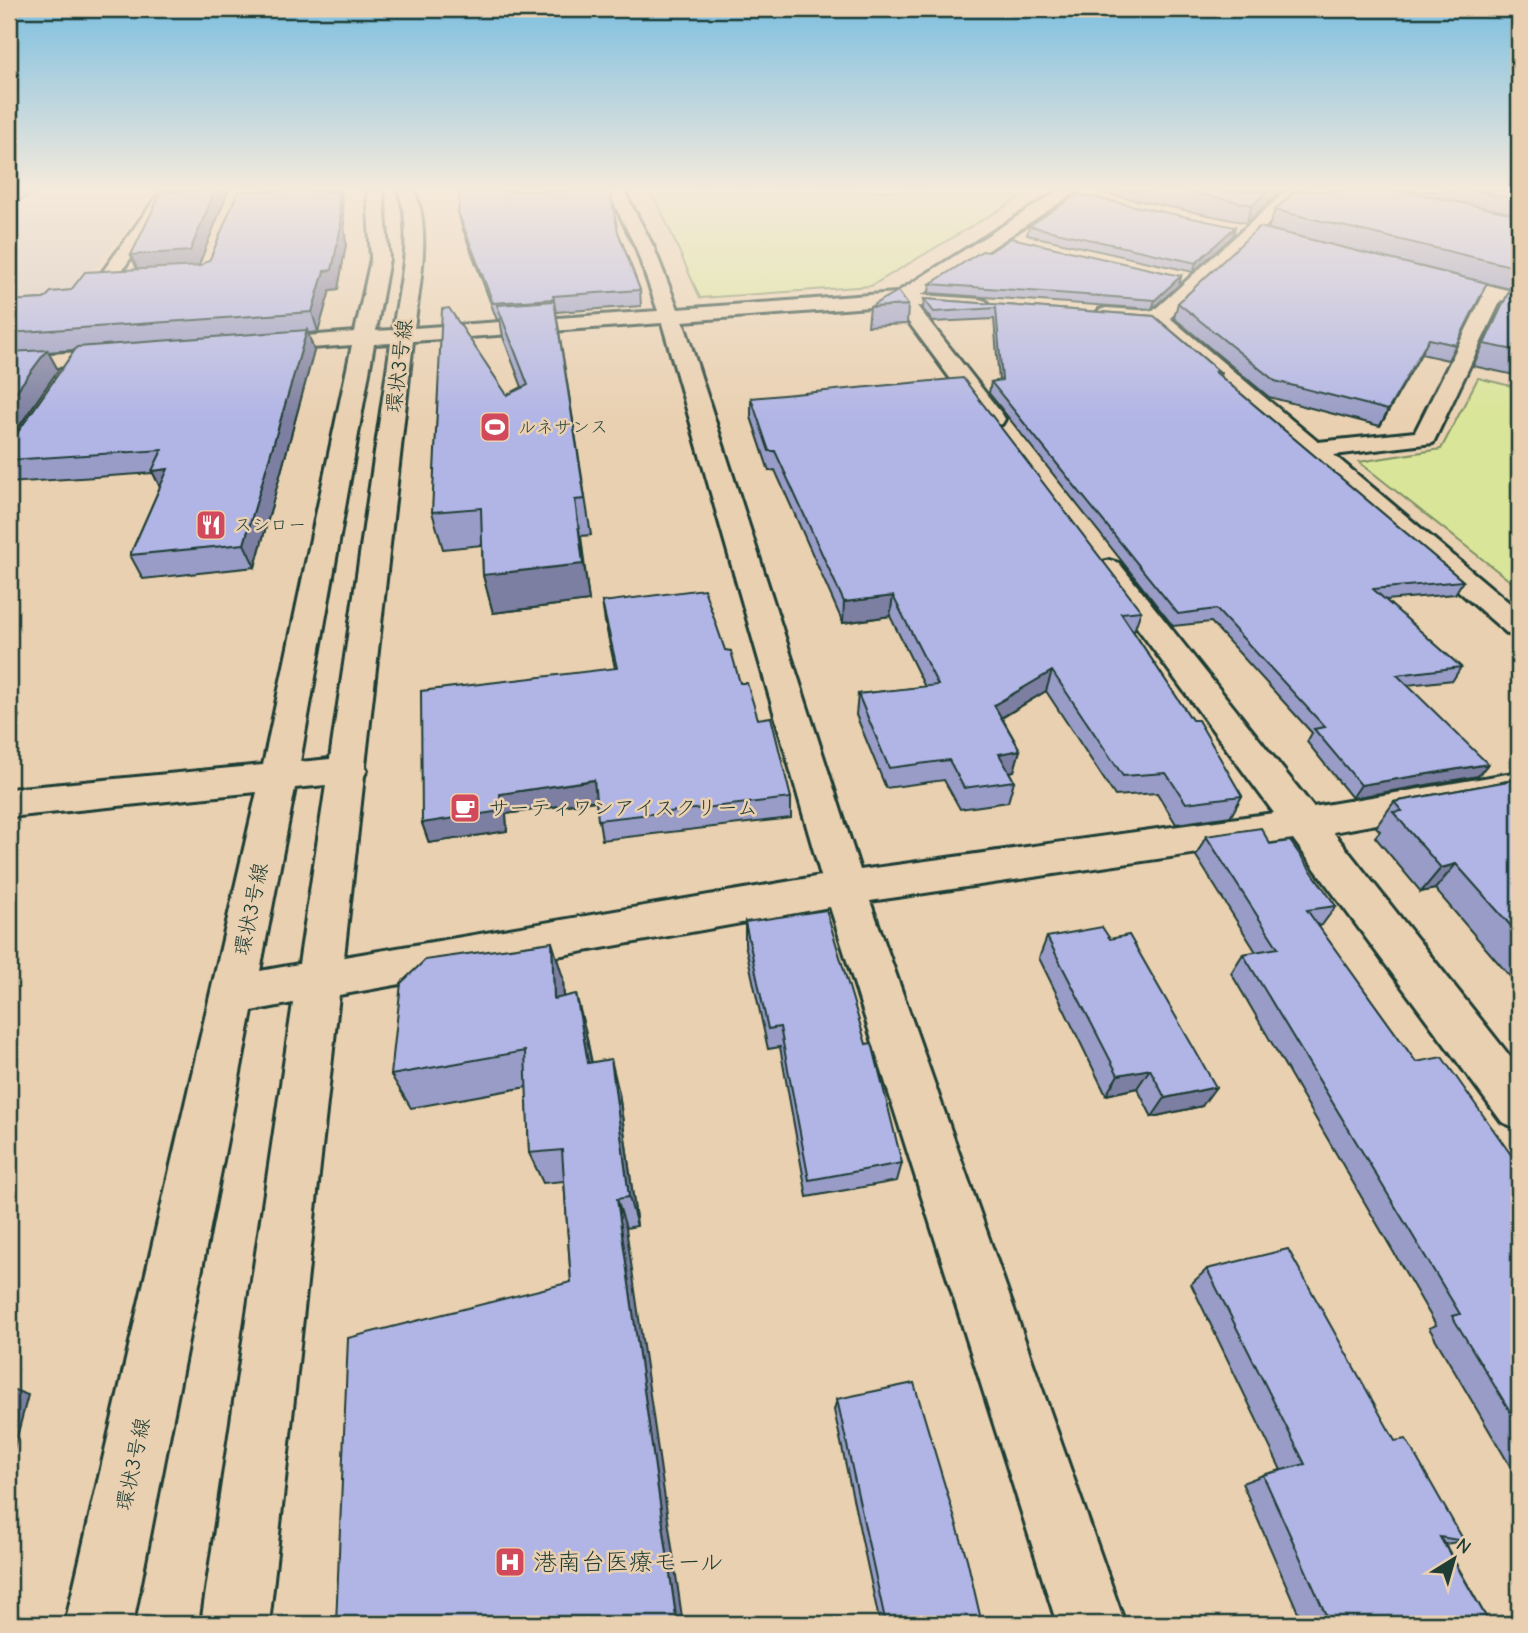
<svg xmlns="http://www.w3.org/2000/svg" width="1528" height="1633" viewBox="0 0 1528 1633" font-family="'Comic Neue','Klee One',sans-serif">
  <rect width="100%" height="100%" fill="#e9d0b1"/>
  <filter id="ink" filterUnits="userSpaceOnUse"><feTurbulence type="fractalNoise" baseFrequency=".0143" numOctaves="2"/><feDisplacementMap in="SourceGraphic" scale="14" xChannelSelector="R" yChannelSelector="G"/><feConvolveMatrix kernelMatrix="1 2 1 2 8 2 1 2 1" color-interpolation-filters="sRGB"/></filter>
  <g filter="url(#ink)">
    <path fill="#d8c8c1" d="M155 191 63 309 9 314V198Z"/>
    <g fill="#d9e598" stroke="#7c9166" stroke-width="2">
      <path d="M649 191H1031L871 286 700 298 659 206Z"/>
      <path d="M1478 378 1519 388V588L1359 462 1441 449Z"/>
    </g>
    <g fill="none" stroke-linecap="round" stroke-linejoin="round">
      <g stroke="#1f3d34" stroke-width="6">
        <g id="minor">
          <path d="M161 191H177L117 278 138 276 148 282 138 288 96 289 93 285Z"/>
          <path d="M367 191H383L389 259 376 331 393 330C399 289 415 230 398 191H414C432 229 419 288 414 328L658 311 636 248 608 191H624L654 248 678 309 896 293 1058 191H1077L921 295 979 299 986 301 989 305 986 309 917 306 1002 414 1005 419 1002 424 993 426 984 424 896 305 683 321 860 870 1274 813 1094 569 1099 563 1109 560 1119 563 1313 807 1519 772V798L1333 832 1519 1068V1129L1502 1122 1293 839 870 901 1125 1624H1057L830 907 339 995 269 1624H201L293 1003 252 1011 133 1624H65L257 792 9 817V789L263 765 352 345 257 352 249 351 246 346 249 341 257 340 355 332 371 259ZM662 323 821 876 344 957 364 776 367 770 365 766 413 341ZM391 343 330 759 300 762 374 344ZM326 785 299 964 260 971 295 788Z"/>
          <path d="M1286 191H1303L1170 318 1318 442 1415 432 1483 296 1426 281 1424 277 1426 273 1433 271 1519 293V305L1501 300 1433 443 1334 455 1519 611V637L1508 634 1152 324 1106 320 1099 318 1096 314 1099 310 1106 308 1153 311Z"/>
          <path d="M121 349 129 351 132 356 129 361 9 371V357Z"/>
        </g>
      </g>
      <use href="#minor" fill="#e9d0b1" fill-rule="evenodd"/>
    </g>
    <g fill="#989cc6" stroke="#1f3d34" stroke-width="2">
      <path d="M162 191H228L198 267 346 244 338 289 330 290 318 332 308 333 314 351 255 567 143 579 130 555 160 487 153 473 9 483V445L75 350 48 352 58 370 9 441V301L44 299 138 270Z"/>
      <path d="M1093 191H1282L1246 223Z"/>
      <path d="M1295 191H1519V376L1473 366 1510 289 1268 229 1275 210Z"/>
      <path d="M458 212 618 232 640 290 641 306 556 312 591 535 581 536 589 601 493 613 483 575 482 545 443 549 432 512 507 395 522 387 503 337 500 319 497 320 462 227Z"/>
      <path d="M1029 226 1235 227 1233 236 1193 272 1027 235Z"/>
      <path d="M989 252 1181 276 1179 285 1152 309 929 293 930 284Z"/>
      <path d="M1487 283 1448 360 1421 354 1380 426 1269 397 1174 318 1178 303Z"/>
      <path d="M924 299 1154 316 1221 373 1220 376 1463 581 1455 594 1385 600 1461 667 1453 680 1407 685 1478 776 1352 798 1307 742 1312 733 1211 622 1173 626 989 393 991 382 999 381 994 319 933 322 923 309Z"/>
      <path d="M908 305 907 324 868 326 870 307Z"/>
      <path d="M751 398 1141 611 1134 631H1133L1242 796 1231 816 1176 824 1157 793 1115 796 1046 691 1002 718 1020 750 1014 771 1009 772 1014 781 1008 802 960 809 944 780 886 788 856 715 858 694 925 687 890 616 843 623 775 470 769 471 751 417Z"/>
      <path d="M602 602 725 650 740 683 758 719 791 798V818L602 840 596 801 506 814 507 831 429 843 422 823 615 668 605 622Z"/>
      <path d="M1519 779V987L1435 889 1421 892 1375 837 1380 831 1376 827 1394 802Z"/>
      <path d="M1206 836 1270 844 1336 906 1322 925 1318 926 1416 1062 1519 1166V1469L1513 1471 1429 1328 1436 1325 1231 973 1243 954 1256 952 1196 856Z"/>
      <path d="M745 922 902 1163 897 1181 807 1197 780 1047 768 1049 745 944Z"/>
      <path d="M1047 937 1110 939 1202 1106 1152 1117 1137 1088 1106 1095 1039 958Z"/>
      <path d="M563 978 564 997 585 1029 592 1063 619 1093 637 1226 626 1228 571 1282 564 1181 543 1183 529 1153 527 1087 411 1108 391 1075Z"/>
      <path d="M1207 1269 1395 1441 1464 1541 1445 1544 1490 1624H1303L1242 1483 1263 1475 1281 1470 1191 1284Z"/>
      <path d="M837 1399 982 1624H880L834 1410Z"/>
    </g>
    <g fill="#7c7fa1" stroke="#1f3d34" stroke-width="2">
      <path d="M9 191H41L9 205Z"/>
      <path d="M215 191H228L197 270 139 274 131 255Z"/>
      <path d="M338 191H341L346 244 338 289 330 290 318 332 312 312 324 271Z"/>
      <path d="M1268 191H1282L1246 223 1252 205Z"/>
      <path d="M1235 227 1233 236 1193 272 1196 263Z"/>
      <path d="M1181 276 1179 285 1152 309 1155 300Z"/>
      <path d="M307 330 314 351 255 567 244 544Z"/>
      <path d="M1429 339 1421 354 1380 426 1388 410Z"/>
      <path d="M47 350 58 370 9 441V401Z"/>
      <path d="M168 469 163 493 152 471Z"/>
      <path d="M575 500 589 601 493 613 483 575Z"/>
      <path d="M893 596 890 616 843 623 844 602Z"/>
      <path d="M1052 671 1046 691 989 725 994 705Z"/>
      <path d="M9 703 19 716 9 740Z"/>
      <path d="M1020 750 1014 771 994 774 999 754Z"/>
      <path d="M1488 764 1478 776 1352 798 1361 785Z"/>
      <path d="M594 780 597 800 506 814 507 831 429 843 422 823 500 794Z"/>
      <path d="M1456 864 1435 889 1421 892 1441 868Z"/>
      <path d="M552 942 563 978 565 1034 554 999Z"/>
      <path d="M576 994 585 1029 598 1097 588 1063Z"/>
      <path d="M611 1059 619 1093 637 1226 629 1197Z"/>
      <path d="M1150 1069 1137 1088 1106 1095 1118 1075Z"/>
      <path d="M1216 1087 1202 1106 1152 1117 1165 1098Z"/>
      <path d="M617 1199 626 1228 683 1624H677Z"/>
      <path d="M9 1388 28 1395 9 1467Z"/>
    </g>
    <g fill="#b1b5e6" stroke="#1f3d34" stroke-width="2">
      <path d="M162 191H215L190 251 131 255Z"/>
      <path d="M238 191H338L341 226 332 270 324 271 312 312 9 333V301L44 299 51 292 71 290 85 272 200 266 210 259Z"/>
      <path d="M460 191H610L618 232 640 290 553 296 554 299 493 303 458 212Z"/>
      <path d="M1184 191H1268L1252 205Z"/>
      <path d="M1295 191H1405L1519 215V268L1275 210Z"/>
      <path d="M1476 191H1519V200Z"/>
      <path d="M1078 194 1235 227 1196 263 1029 226Z"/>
      <path d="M1259 227 1487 283 1456 345 1429 339 1388 410 1275 381 1178 303Z"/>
      <path d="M1011 238 1181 276 1155 300 930 284 982 251 989 252Z"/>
      <path d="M1513 283 1519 284V351L1484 344Z"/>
      <path d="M898 291 908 305 870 307Z"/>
      <path d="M924 299 1154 316 1221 373 1214 371 1463 581 1373 589 1461 667 1397 675 1488 764 1361 785 1314 729 1325 727 1216 609 1178 614 991 382 1002 380 996 308 934 312Z"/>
      <path d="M554 301 585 499 575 500 583 564 483 575 481 508 432 512 442 309 449 308 507 395 528 385 497 305Z"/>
      <path d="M307 330 244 544 130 555 168 469 152 471 162 450 9 460V445L77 347Z"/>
      <path d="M47 350 9 401V352Z"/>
      <path d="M963 378 1141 611 1121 613 1192 720H1198L1242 796 1186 803 1166 773 1123 776 1052 671 994 705 1020 750 999 754 1014 781 964 788 949 760 889 768 858 694 938 685 893 596 844 602 775 451H769L751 398Z"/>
      <path d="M704 589 725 650 731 651 740 683H747L758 719 771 717 791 798 598 820 594 780 500 794 501 811 422 823 421 691 617 668 602 602Z"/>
      <path d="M1519 779V935L1456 864 1441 868 1393 812 1402 811 1394 802Z"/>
      <path d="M1261 828 1270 844 1290 841 1336 906 1307 910 1416 1062 1442 1057 1519 1166V1426L1452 1316 1460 1314 1243 954 1278 948 1206 836Z"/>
      <path d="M826 910 866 1044 872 1043 902 1163 809 1180 780 1027 768 1029 745 922Z"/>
      <path d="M1102 927 1110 939 1129 935 1216 1087 1165 1098 1150 1069 1118 1075 1047 937Z"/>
      <path d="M552 942 554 999 576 994 588 1063 611 1059 629 1197 617 1199 677 1624H336L348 1338 571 1282 562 1150 529 1153 525 1051 391 1075 401 983 425 960Z"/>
      <path d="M1288 1249 1395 1441 1406 1439 1464 1541 1440 1537 1490 1624H1330L1263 1475 1305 1464 1207 1269Z"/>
      <path d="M914 1383 967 1559 982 1624H886L837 1399Z"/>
    </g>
  </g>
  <linearGradient id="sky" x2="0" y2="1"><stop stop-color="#7dbfe0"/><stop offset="0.45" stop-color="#f5eadc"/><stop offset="1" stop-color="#f5eadc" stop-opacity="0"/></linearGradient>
  <rect width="1528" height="420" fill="url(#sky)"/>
  <defs>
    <g id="stadium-square" transform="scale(1.575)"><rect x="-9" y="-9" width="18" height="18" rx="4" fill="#d1495b" stroke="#e9d0b1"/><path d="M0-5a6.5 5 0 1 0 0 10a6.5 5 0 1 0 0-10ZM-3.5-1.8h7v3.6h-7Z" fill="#fff"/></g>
    <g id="restaurant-square" transform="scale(1.575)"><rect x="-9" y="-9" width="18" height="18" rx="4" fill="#d1495b" stroke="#e9d0b1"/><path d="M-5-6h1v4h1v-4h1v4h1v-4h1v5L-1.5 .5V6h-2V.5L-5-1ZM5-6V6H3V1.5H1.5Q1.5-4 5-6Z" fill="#fff"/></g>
    <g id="cafe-square" transform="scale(1.575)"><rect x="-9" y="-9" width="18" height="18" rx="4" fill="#d1495b" stroke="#e9d0b1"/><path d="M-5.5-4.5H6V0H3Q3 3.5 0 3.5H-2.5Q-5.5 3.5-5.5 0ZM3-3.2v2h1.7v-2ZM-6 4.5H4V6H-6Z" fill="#fff"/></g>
    <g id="hospital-square" transform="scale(1.575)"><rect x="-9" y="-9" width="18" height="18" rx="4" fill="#d1495b" stroke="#e9d0b1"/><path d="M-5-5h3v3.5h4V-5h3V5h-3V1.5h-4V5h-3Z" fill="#fff"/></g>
  </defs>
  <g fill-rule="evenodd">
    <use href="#stadium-square" x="495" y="427"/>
    <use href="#restaurant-square" x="211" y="525"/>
    <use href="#cafe-square" x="465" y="808"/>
    <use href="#hospital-square" x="510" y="1562"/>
  </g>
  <g text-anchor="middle" stroke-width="5" stroke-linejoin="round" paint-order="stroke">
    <g font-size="18" fill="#1f3d34" stroke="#e9d0b1" text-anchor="start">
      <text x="518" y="433">ルネサンス</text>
      <text x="234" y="531">スシロー</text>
    </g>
    <g font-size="21" fill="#1f3d34" stroke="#e9d0b1">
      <text transform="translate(399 366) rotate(-83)" y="7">環状3号線</text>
      <text transform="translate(251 909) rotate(-78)" y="7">環状3号線</text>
      <text transform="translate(133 1464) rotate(-78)" y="7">環状3号線</text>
    </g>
    <g font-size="21" fill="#1f3d34" stroke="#e9d0b1" text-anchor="start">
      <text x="488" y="815">サーティワンアイスクリーム</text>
    </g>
    <g font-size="24" fill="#1f3d34" stroke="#e9d0b1" text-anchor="start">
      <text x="533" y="1570">港南台医療モール</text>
    </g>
  </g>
  <rect width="1528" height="1633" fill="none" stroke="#e9d0b1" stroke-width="35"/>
  <rect x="18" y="18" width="1493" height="1598" fill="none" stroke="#1f3d34" stroke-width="2.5" filter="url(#ink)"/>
  <g transform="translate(1454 1559) rotate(37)" stroke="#e9d0b1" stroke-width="5" paint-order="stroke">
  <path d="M0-5L12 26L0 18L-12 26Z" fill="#1f3d34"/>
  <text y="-10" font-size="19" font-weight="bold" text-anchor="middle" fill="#1f3d34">N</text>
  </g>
</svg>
